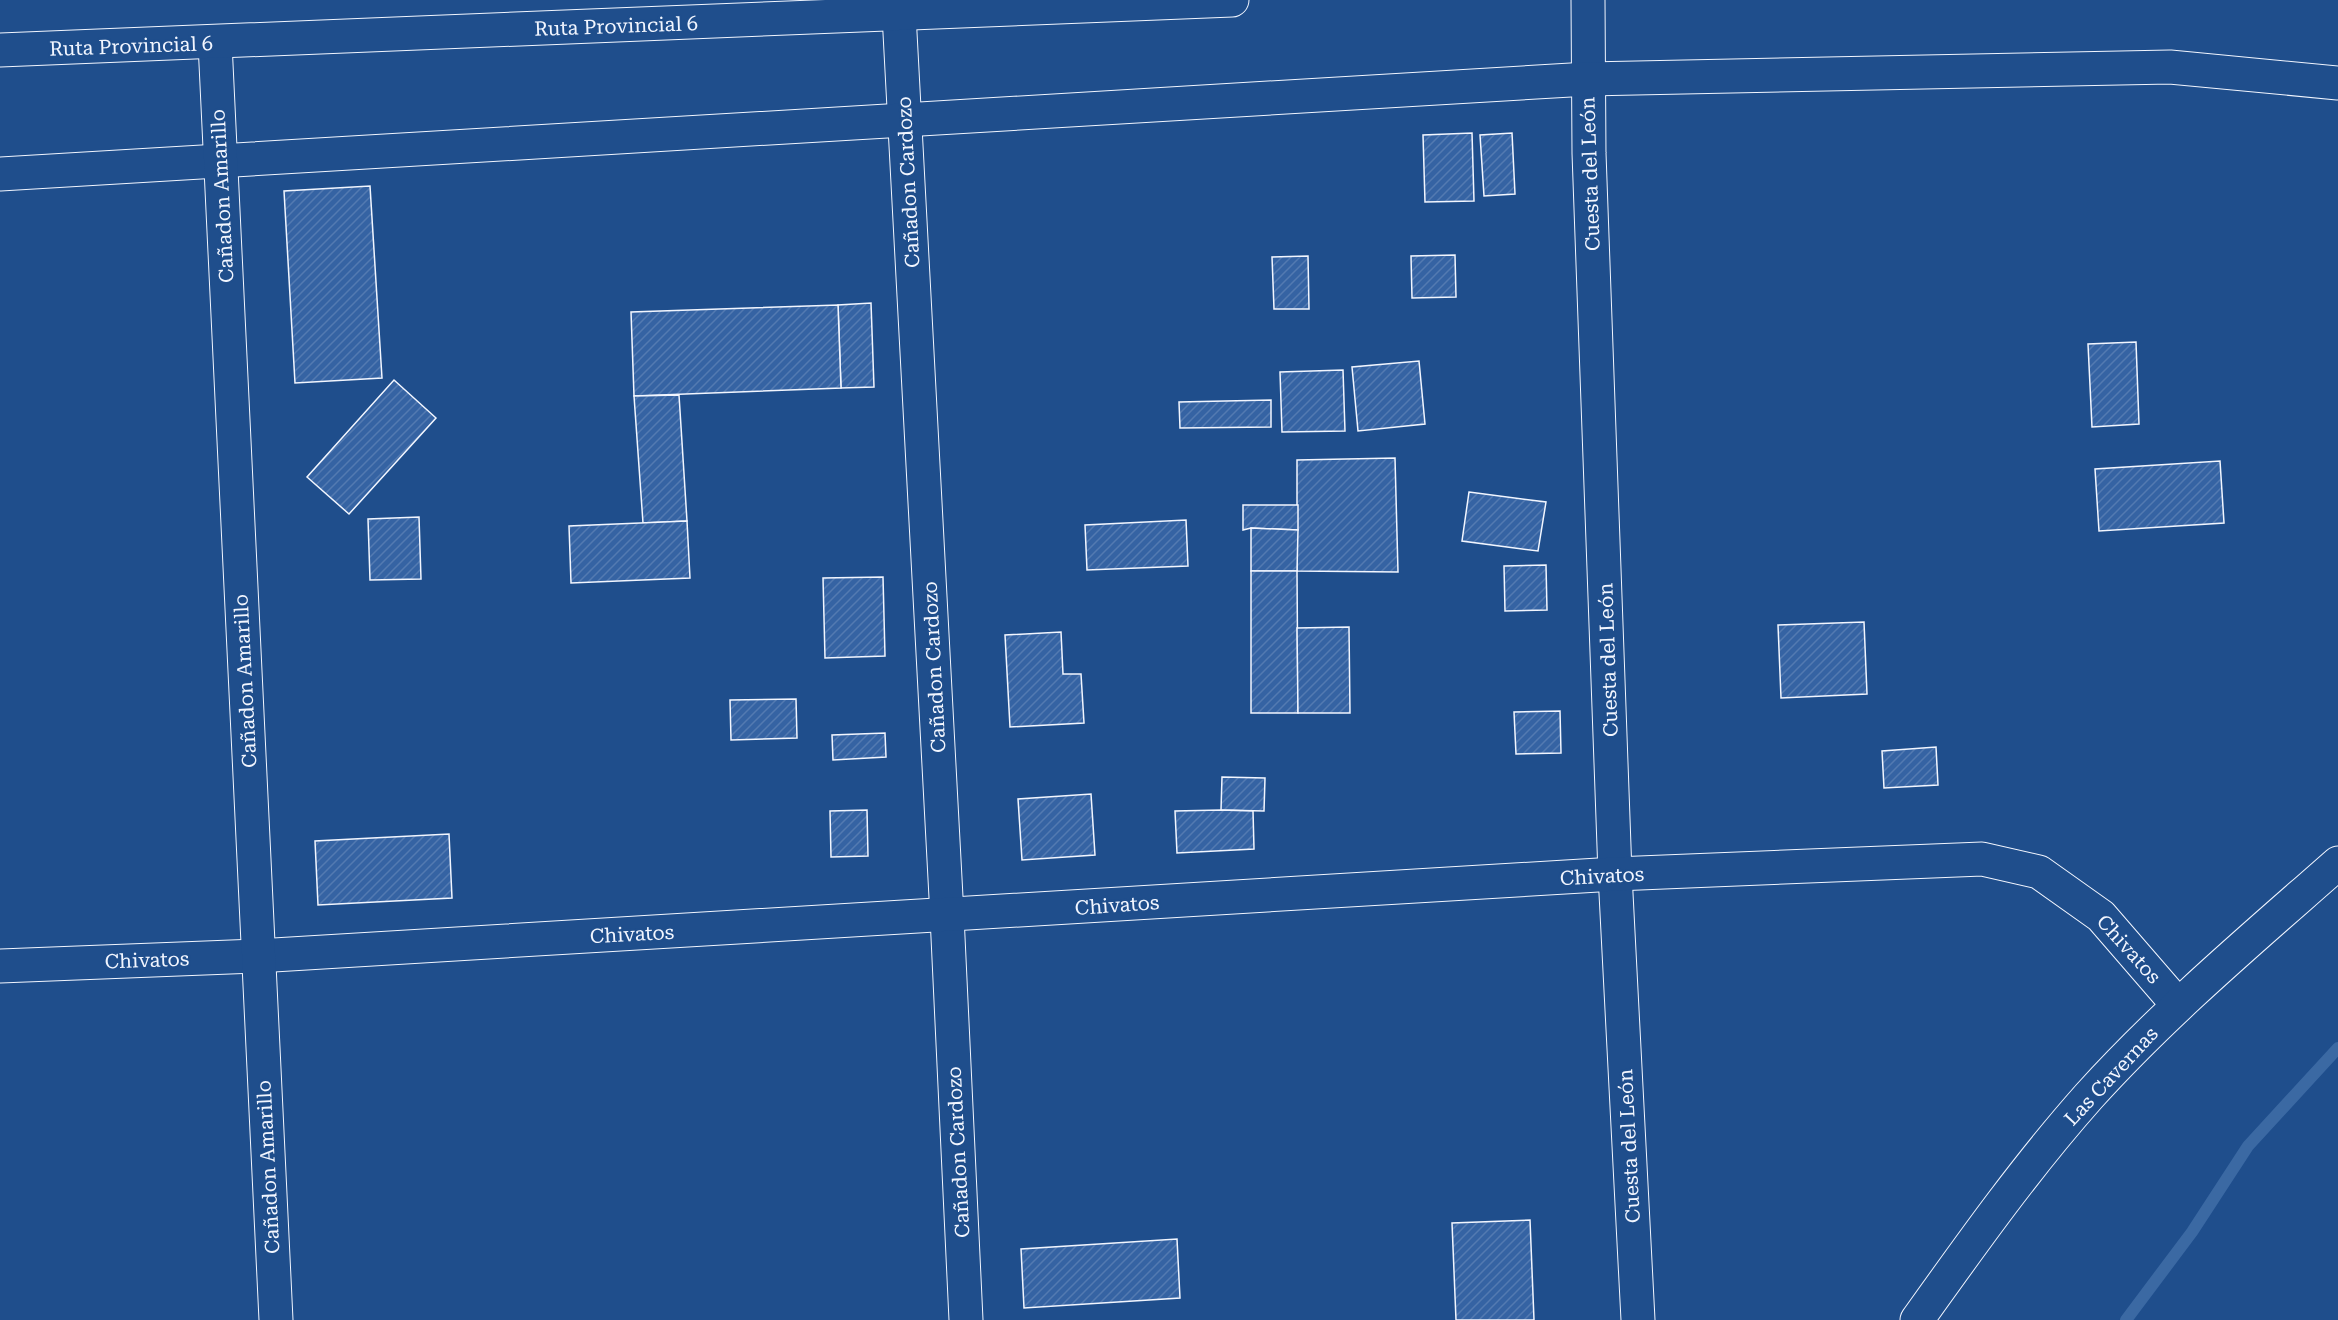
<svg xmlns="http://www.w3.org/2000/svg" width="2338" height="1320" viewBox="0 0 2338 1320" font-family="'Roboto Serif',serif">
  <defs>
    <pattern id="building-hatch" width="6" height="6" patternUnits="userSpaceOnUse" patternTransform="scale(1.5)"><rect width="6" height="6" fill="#3563a3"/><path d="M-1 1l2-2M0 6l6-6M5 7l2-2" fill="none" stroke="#537ab1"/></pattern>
  </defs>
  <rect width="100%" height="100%" fill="#1f4e8c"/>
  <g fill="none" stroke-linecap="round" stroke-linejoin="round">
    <path stroke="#3b69a3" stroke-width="12" d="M2126 1320 2192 1232 2248 1146 2338 1048"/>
  </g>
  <g fill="url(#building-hatch)" stroke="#f2f6ff" stroke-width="1.5">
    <path d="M1472 133 1474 201 1425 202 1423 135Z"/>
    <path d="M1512 133 1515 194 1484 196 1480 135Z"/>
    <path d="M370 186 382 378 295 383 284 191Z"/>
    <path d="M1455 255 1456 297 1412 298 1411 256Z"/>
    <path d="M1308 256 1309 309H1274L1272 257Z"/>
    <path d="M871 303 874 387 841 388 838 305Z"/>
    <path d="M838 305 841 388 634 396 631 312Z"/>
    <path d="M2136 342 2139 424 2092 427 2088 344Z"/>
    <path d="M1419 361 1425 424 1358 431 1352 367Z"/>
    <path d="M1343 370 1345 431 1282 432 1280 372Z"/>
    <path d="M394 380 436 418 349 514 307 477Z"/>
    <path d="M679 395 687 521 643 523 634 396Z"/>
    <path d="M1271 400V427L1180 428 1179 402Z"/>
    <path d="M1395 458 1398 572 1297 571V460Z"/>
    <path d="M2220 461 2224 523 2099 531 2095 469Z"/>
    <path d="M1469 492 1546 502 1538 551 1462 541Z"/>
    <path d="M1243 505H1298V530L1251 528 1243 530Z"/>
    <path d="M419 517 421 579 370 580 368 519Z"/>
    <path d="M1186 520 1188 566 1087 570 1085 525Z"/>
    <path d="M687 521 690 578 571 583 569 526Z"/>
    <path d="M1251 528 1298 530 1297 571H1251Z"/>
    <path d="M1546 565 1547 610 1505 611 1504 566Z"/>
    <path d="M1251 571H1297L1298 713H1251Z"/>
    <path d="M883 577 885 656 825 658 823 578Z"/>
    <path d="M1864 622 1867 694 1781 698 1778 625Z"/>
    <path d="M1349 627 1350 713H1298L1297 628Z"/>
    <path d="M1061 632 1063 674H1081L1084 723 1010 727 1005 635Z"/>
    <path d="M796 699 797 738 731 740 730 700Z"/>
    <path d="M1560 711 1561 753 1516 754 1514 712Z"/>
    <path d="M885 733 886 757 833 760 832 735Z"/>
    <path d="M1936 747 1938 785 1884 788 1882 751Z"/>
    <path d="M1222 777 1265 778 1264 811 1221 810Z"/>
    <path d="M1091 794 1095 855 1022 860 1018 799Z"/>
    <path d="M867 810 868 856 831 857 830 811Z"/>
    <path d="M1221 810 1253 811 1254 849 1177 853 1175 811Z"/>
    <path d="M449 834 452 898 318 905 315 841Z"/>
    <path d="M1530 1220 1534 1320H1456L1452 1223Z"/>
    <path d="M1177 1239 1180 1298 1024 1308 1021 1249Z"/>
  </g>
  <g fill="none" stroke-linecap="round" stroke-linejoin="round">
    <g stroke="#f2f6ff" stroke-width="35">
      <g id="street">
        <path d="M1588 0 1589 153 1615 874 1638 1320"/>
        <path d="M899 14 947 916 966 1320"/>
        <path d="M0 174 1588 79 2170 67 2338 83"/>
        <path d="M0 966 257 956 1615 874 1982 859 2039 872 2101 916 2178 1005"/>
        <path d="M1917 1320C1972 1243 2026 1167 2089 1096 2165 1012 2253 938 2338 863"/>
      </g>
    </g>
    <g stroke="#f2f6ff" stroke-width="35">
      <g id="secondary">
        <path d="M215 43 276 1320"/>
        <path d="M0 50 1232 0"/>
      </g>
    </g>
    <use href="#street" stroke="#1f4e8c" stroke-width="33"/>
    <use href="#secondary" stroke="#1f4e8c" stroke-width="33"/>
  </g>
  <g text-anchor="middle" stroke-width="4.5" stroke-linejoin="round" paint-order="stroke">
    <g font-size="20" fill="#f2f6ff" stroke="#1f4e8c">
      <text transform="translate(616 26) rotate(-2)" y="7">Ruta Provincial 6</text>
      <text transform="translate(131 46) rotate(-2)" y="7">Ruta Provincial 6</text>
      <text transform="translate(1590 174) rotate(-92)" y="7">Cuesta del León</text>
      <text transform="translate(908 182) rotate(-93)" y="7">Cañadon Cardozo</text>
      <text transform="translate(222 196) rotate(-93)" y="7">Cañadon Amarillo</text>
      <text transform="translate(1608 660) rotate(-92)" y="7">Cuesta del León</text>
      <text transform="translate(934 667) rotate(-93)" y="7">Cañadon Cardozo</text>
      <text transform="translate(245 681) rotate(-93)" y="7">Cañadon Amarillo</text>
      <text transform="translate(1602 876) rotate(-3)" y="7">Chivatos</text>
      <text transform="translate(1117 905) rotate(-4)" y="7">Chivatos</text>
      <text transform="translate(632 934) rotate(-3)" y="7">Chivatos</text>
      <text transform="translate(2129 949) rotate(48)" y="7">Chivatos</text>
      <text transform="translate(147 960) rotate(-2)" y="7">Chivatos</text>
      <text transform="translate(2111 1076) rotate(-47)" y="7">Las Cavernas</text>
      <text transform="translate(1629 1146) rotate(-93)" y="7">Cuesta del León</text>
      <text transform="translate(958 1152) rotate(-93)" y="7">Cañadon Cardozo</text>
      <text transform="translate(268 1167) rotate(-93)" y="7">Cañadon Amarillo</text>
    </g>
  </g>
</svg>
